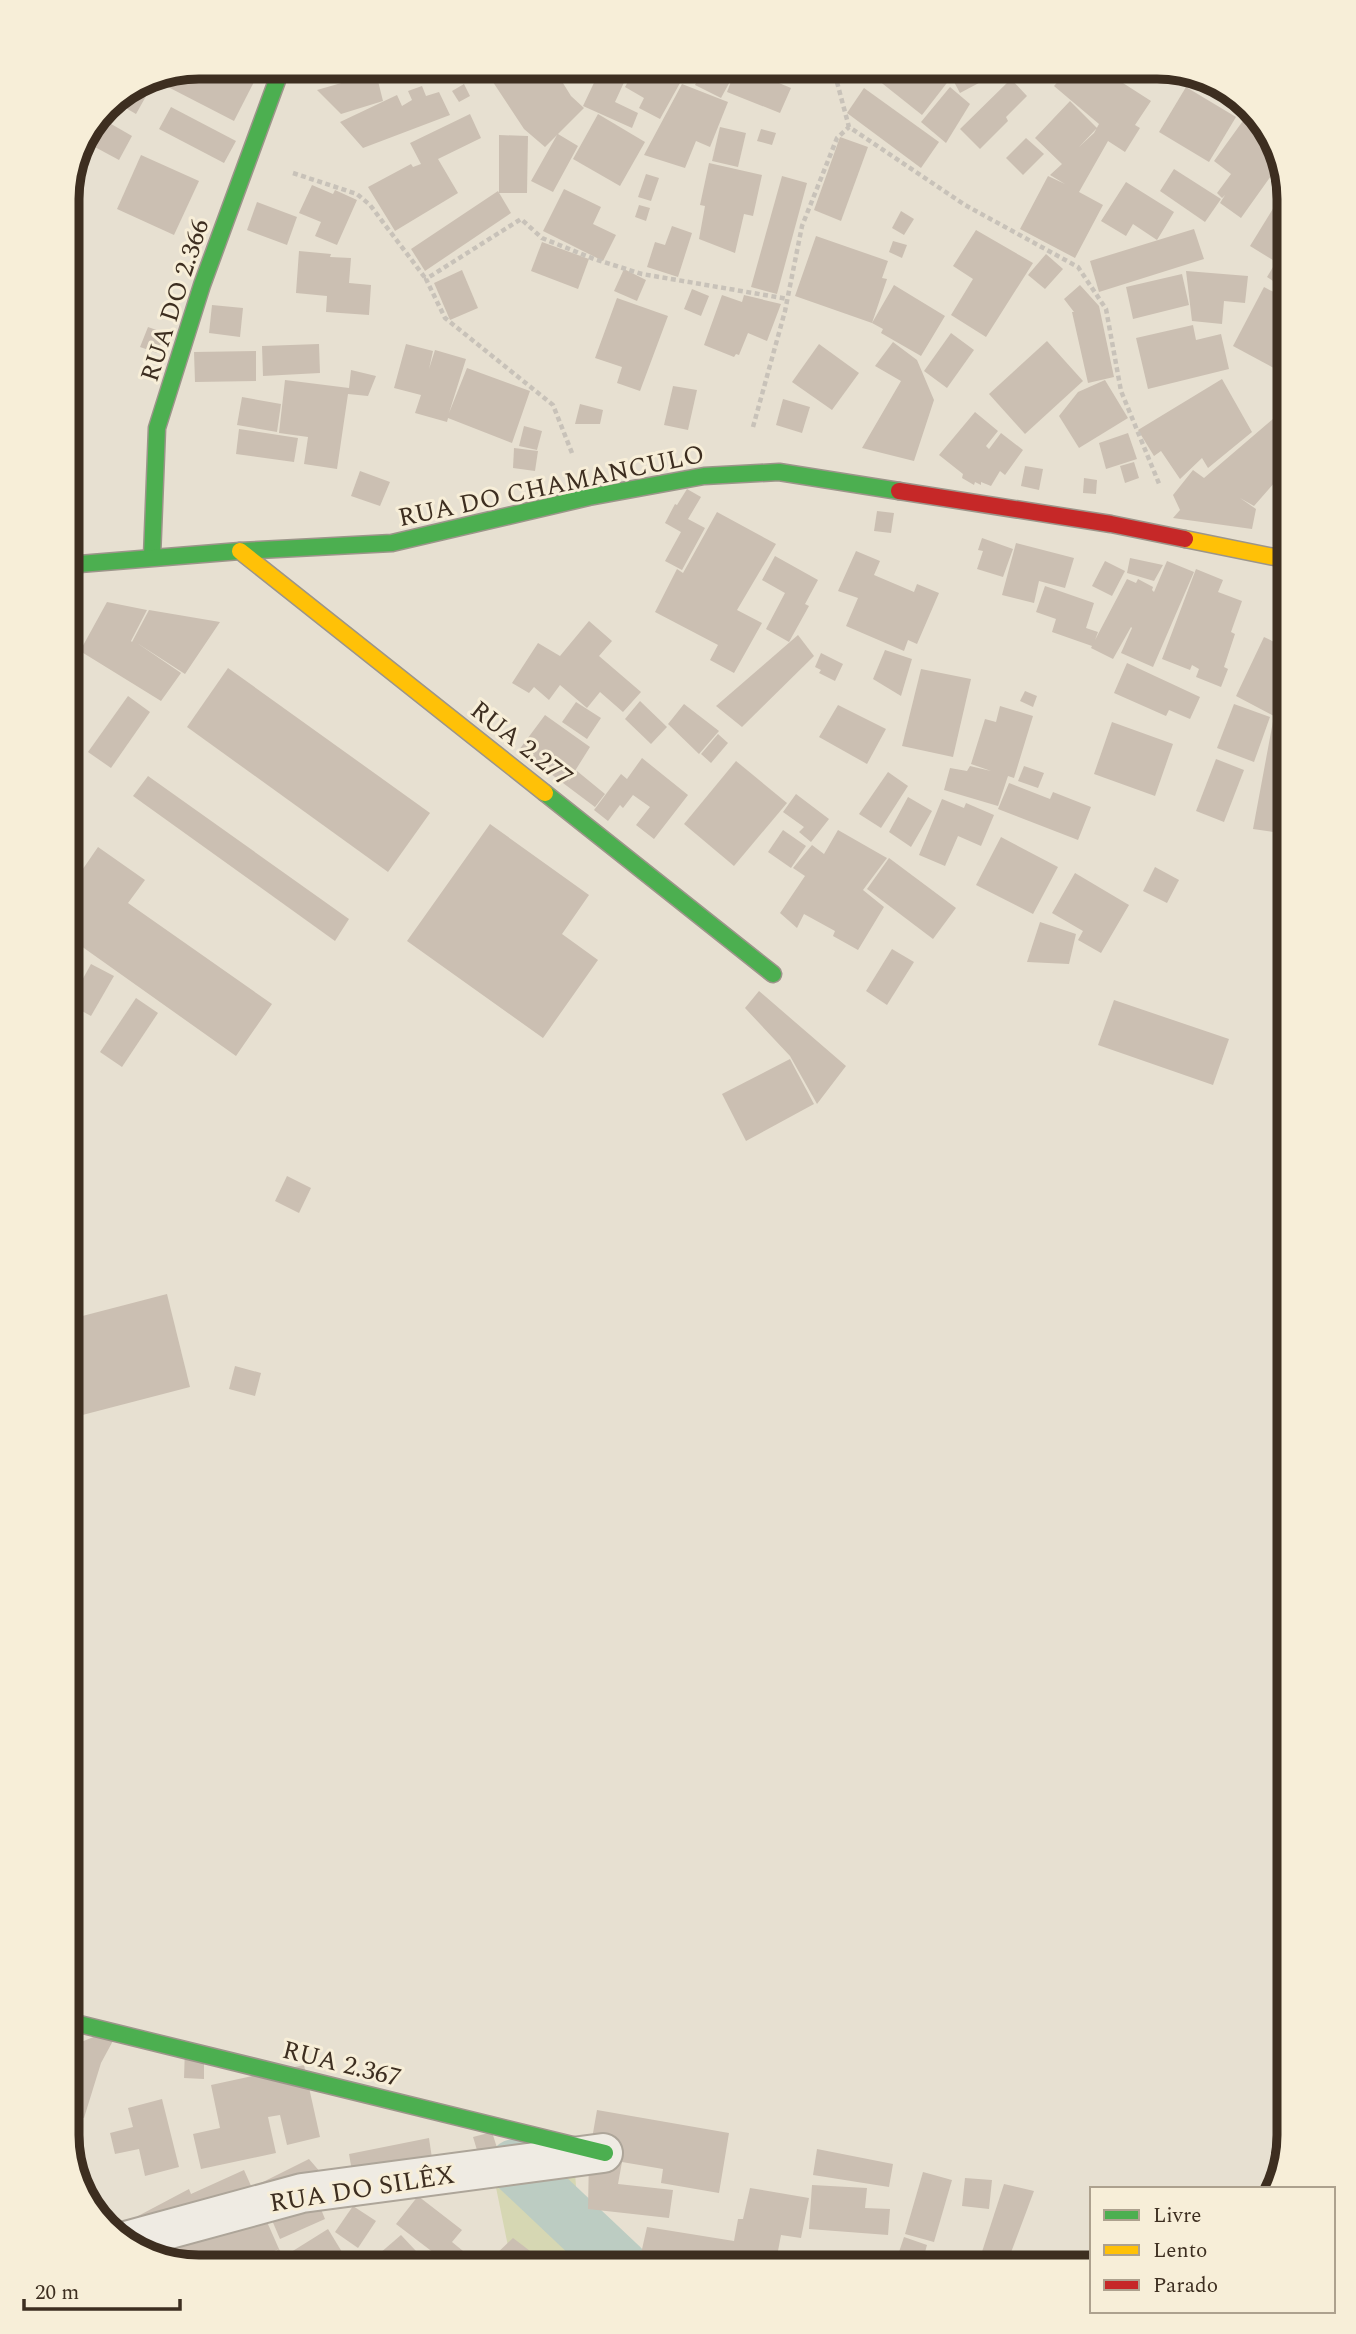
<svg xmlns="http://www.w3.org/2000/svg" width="1356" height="2334" viewBox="0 0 1356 2334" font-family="Spectral,serif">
  <rect width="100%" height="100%" fill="#e7e0d1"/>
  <path fill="#d6d7b3" d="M574 2158 580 2244 606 2255 607 2267H519L511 2261 491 2163Z"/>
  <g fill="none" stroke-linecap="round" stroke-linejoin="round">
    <path stroke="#bcccc2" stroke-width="54" d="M515 2166 622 2267"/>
  </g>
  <g fill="#cbbfb2">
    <path d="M199 66 247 67 259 72 234 121 170 88 159 76Z"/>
    <path d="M422 67H456L429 80Z"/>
    <path d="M506 67H553L571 96 584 108 558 134 578 146 553 192 531 181 557 135 545 147 524 129 489 76Z"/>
    <path d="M636 67H672L685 74 660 119 639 108 644 98 625 87Z"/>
    <path d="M704 67H724L735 72 737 67H740L791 88 780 113 727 92 733 76 721 98 695 85Z"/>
    <path d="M888 67H934L950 79 922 115 878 80Z"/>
    <path d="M946 67H987L992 76 960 93Z"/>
    <path d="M1001 67H1018L1012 75Z"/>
    <path d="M1071 67H1075L1082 73 1086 67H1098L1151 101 1135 125 1140 128 1125 152 1108 141 1079 192 1103 205 1075 258 1020 229 1048 176 1065 184 1050 175 1062 164 1035 138 1070 101 1097 128 1079 147 1094 133 1099 124 1054 86Z"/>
    <path d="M1100 67H1133L1126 81Z"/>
    <path d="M601 68 626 78 615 102 638 113 632 128 583 106Z"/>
    <path d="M376 73 383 101 341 114 317 90Z"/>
    <path d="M158 75 136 114 112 100 148 76Z"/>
    <path d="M1011 79 1027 96 1006 117 1008 121 980 149 960 129Z"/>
    <path d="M464 84 470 96 459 102 452 91Z"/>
    <path d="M682 84 728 102 710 147 696 141 685 168 644 155Z"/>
    <path d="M422 86 426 96 439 92 450 115 363 148 340 122 397 95 402 106 412 100 408 91Z"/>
    <path d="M950 87 970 104 946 143 921 122Z"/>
    <path d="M1186 87 1236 117 1209 162 1159 132Z"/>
    <path d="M864 88 939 142 921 168 847 113Z"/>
    <path d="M171 107 236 141 224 163 159 129Z"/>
    <path d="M1250 111 1276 141 1281 162 1241 218 1220 203 1225 195 1222 198 1217 193 1231 174 1214 161Z"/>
    <path d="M470 114 481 138 438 159 458 193 395 231 368 187 411 164 413 167 421 164 410 143Z"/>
    <path d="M598 114 645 142 620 186 573 159Z"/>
    <path d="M106 121 132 136 119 160 93 146Z"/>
    <path d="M720 127 746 133 738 167 712 161Z"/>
    <path d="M761 129 776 133 772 145 757 141Z"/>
    <path d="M499 135 528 136 527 193H499Z"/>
    <path d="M840 137 868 147 841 221 814 210Z"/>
    <path d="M1026 138 1044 154 1023 175 1006 158Z"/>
    <path d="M141 155 199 181 174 235 117 209Z"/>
    <path d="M709 163 762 175 753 216 744 214 735 253 699 239 705 206 700 205Z"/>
    <path d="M1174 169 1221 199 1205 222 1160 191Z"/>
    <path d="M646 174 659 178 651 201 638 197Z"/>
    <path d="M782 176 807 183 777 294 751 287Z"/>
    <path d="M1126 182 1174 212 1157 240 1133 224 1126 236 1101 221Z"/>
    <path d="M312 185 333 194 335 190 357 200 337 245 315 236 321 222 299 213Z"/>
    <path d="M564 189 601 207 593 224 616 235 603 261 543 231Z"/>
    <path d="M1285 189 1288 190 1290 199 1289 291 1267 277 1276 262 1250 246Z"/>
    <path d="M498 191 511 213 425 271 411 249Z"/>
    <path d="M257 202 297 217 287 245 247 230Z"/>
    <path d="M639 205 650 208 646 221 635 217Z"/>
    <path d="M901 211 914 219 904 235 892 228Z"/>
    <path d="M672 226 692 233 678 277 647 267 655 242 665 245Z"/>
    <path d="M1194 229 1204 259 1099 292 1090 261Z"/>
    <path d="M976 230 1033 263 986 337 951 315 973 279 953 266Z"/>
    <path d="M816 236 888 261 882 278 887 279 872 323 894 285 945 316 921 356 881 333 883 329 872 323 795 296Z"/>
    <path d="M893 241 907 245 902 258 889 252Z"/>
    <path d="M542 242 589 259 578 289 531 271Z"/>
    <path d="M299 251 331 254 330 257 351 258 349 283 371 285 369 315 326 312 327 296 296 293Z"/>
    <path d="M1046 254 1063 269 1045 289 1028 275Z"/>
    <path d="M624 269 646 280 637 301 614 291Z"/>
    <path d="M462 270 478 308 450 320 434 283Z"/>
    <path d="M1186 271 1248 276 1245 303 1224 301 1222 324 1192 321Z"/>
    <path d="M1182 274 1189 305 1133 319 1126 287Z"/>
    <path d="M1080 285 1099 306 1114 377 1088 383 1072 312H1074L1064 299Z"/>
    <path d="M1264 287 1289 300V366L1285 374 1233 346Z"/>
    <path d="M692 289 709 296 701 316 684 309Z"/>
    <path d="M722 295 742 302 744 295 781 304 767 341 748 333 739 355 736 354 734 357 704 345Z"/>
    <path d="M617 298 668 316 640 391 617 383 622 367 595 358Z"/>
    <path d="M212 305 243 308 240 337 209 333Z"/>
    <path d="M1193 325 1196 340 1221 334 1229 369 1148 389 1136 338Z"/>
    <path d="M148 327 165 333 157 353 140 347Z"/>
    <path d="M951 333 974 350 947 388 924 371Z"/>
    <path d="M1047 341 1083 381 1025 434 989 394Z"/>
    <path d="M893 342 917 360 934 400 914 461 862 448 901 381 875 366Z"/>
    <path d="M319 344 320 373 263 376 262 346Z"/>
    <path d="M406 344 433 351 429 369 435 350 466 359 449 413 467 368 530 391 512 443 448 418 447 422 415 413 421 395 394 388Z"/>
    <path d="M819 344 859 373 832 410 792 382Z"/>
    <path d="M256 351V381L195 382 194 352Z"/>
    <path d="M351 370 376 376 368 396 348 394 337 469 304 464 308 437 279 433 285 380 349 388Z"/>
    <path d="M1222 379 1252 432 1208 468 1202 458 1180 479 1161 451 1154 456 1138 430Z"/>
    <path d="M1105 380 1128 418 1079 448 1059 416 1078 392Z"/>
    <path d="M673 386 697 390 688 430 664 425Z"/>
    <path d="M242 397 281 404 277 432 237 425Z"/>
    <path d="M783 399 810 407 802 433 776 425Z"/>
    <path d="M580 404 603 410 600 424H575Z"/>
    <path d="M1287 407 1289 411V466L1254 506 1240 498 1256 509 1252 529 1173 518 1180 510 1173 495 1193 470 1204 478Z"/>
    <path d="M975 412 998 431 986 446 989 449 1001 433 1023 450 1005 475 1000 471 991 486 981 482V485L975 482 974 485 962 478 963 474 939 455Z"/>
    <path d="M524 426 542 431 537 450 519 446Z"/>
    <path d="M239 429 298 438 294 462 236 454Z"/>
    <path d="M1128 433 1137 459 1106 469 1099 443Z"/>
    <path d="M514 448 538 451 535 471 513 468Z"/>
    <path d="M1134 462 1139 478 1125 483 1120 466Z"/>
    <path d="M1025 466 1043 469 1039 490 1021 486Z"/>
    <path d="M360 471 390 482 380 506 351 496Z"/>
    <path d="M1084 478 1097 480 1096 494 1083 493Z"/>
    <path d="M687 489 701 497 688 519 705 528 682 570 665 561 681 532 665 523 675 504 677 505Z"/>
    <path d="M1289 504V540L1275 532Z"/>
    <path d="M877 511 894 513 891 533 874 531Z"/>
    <path d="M717 512 776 544 737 610 762 623 734 673 710 660 718 645 655 612 677 569 683 573Z"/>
    <path d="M982 538 1013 549 1003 577 977 569 983 551 978 550Z"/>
    <path d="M1016 543 1074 558 1065 588 1039 581 1034 603 1002 595Z"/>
    <path d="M856 551 880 561 874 575 914 592 917 584 939 593 917 644 908 640 904 651 846 626 858 598 838 591Z"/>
    <path d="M775 556 818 580 805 604 809 606 789 642 766 629 785 593 762 580Z"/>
    <path d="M1130 558 1163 565 1154 581 1127 573Z"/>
    <path d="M1105 561 1125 571 1112 596 1092 586Z"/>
    <path d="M1167 561 1194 572 1153 667 1121 653 1132 628 1131 627 1113 659 1091 648 1092 646 1052 632 1056 619 1036 612 1045 586 1094 603 1086 628 1098 632 1095 640 1127 579 1136 583 1138 579 1153 587 1152 590 1154 592Z"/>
    <path d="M1196 569 1223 580 1218 592 1242 601 1231 632 1235 634 1224 667 1228 669 1221 687 1196 677 1199 669 1192 665 1190 670 1162 659Z"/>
    <path d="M107 602 147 610 131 641 132 642 149 610 220 622 185 674 137 643 181 673 161 701 80 651Z"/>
    <path d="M589 621 612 641 599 656 641 692 623 712 600 692 587 708 560 685 549 700 534 687 529 693 512 683 538 643 560 656Z"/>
    <path d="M798 635 814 656 742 727 716 706Z"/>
    <path d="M1264 637 1289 649V783L1281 833 1253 829 1274 716 1236 696Z"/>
    <path d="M885 650 912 659 901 696 873 679Z"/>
    <path d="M821 653 843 664 835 681 819 673 821 670 815 667Z"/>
    <path d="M1127 663 1200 697 1190 719 1169 710 1166 716 1114 693Z"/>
    <path d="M228 668 430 813 388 872 187 727Z"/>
    <path d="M921 669 971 679 953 757 902 746Z"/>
    <path d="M1025 691 1037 696 1033 707 1020 701Z"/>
    <path d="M128 696 150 712 111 768 88 752Z"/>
    <path d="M640 701 667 727 651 744 625 719Z"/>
    <path d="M576 702 601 718 587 739 562 722Z"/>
    <path d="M684 704 719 731 699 754 668 724Z"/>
    <path d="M1234 704 1270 717 1254 762 1217 748Z"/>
    <path d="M838 705 886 729 867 764 819 737Z"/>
    <path d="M1000 706 1033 716 1014 778 1008 776 998 806 944 790 950 768 967 771 970 766 991 771 971 764 985 719 996 722Z"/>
    <path d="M545 715 590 747 568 782 577 771 605 794 595 807 519 750Z"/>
    <path d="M1112 722 1173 744 1155 796 1094 774Z"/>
    <path d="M718 734 728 743 711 763 701 754Z"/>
    <path d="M642 758 688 795 654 839 636 825 650 807 633 795 623 808 620 805 608 821 594 810 621 774 627 779Z"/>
    <path d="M1216 759 1244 770 1224 822 1196 811Z"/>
    <path d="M736 761 787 803 734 866 684 824Z"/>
    <path d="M1024 766 1044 773 1038 788 1018 781Z"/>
    <path d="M888 772 908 786 881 828 859 814Z"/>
    <path d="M148 776 349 919 335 941 133 796Z"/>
    <path d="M1009 783 1050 799 1053 792 1091 807 1078 840 998 809Z"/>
    <path d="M796 794 829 819 811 842 799 832 804 827 783 812Z"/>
    <path d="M908 797 932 811 911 847 889 832Z"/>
    <path d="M942 799 964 808 966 803 994 815 981 846 958 836 945 866 919 855Z"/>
    <path d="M490 824 589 895 562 934 598 960 543 1038 407 941Z"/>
    <path d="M783 830 806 846 791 868 768 852Z"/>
    <path d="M838 830 887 858 863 890 884 907 858 950 833 936 835 931 804 914 797 928 780 913 805 876 793 868 812 845 824 854Z"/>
    <path d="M1001 837 1058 867 1033 914 976 885Z"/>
    <path d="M98 847 145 880 128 903 272 1004 236 1056 67 936V892Z"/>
    <path d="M889 858 956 908 933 939 867 889Z"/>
    <path d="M1155 867 1179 880 1167 903 1143 891Z"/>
    <path d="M1075 873 1129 905 1101 953 1078 940 1083 931 1052 913Z"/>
    <path d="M1040 922 1076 934 1069 964 1027 962Z"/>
    <path d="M892 949 914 962 887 1005 866 991Z"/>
    <path d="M91 964 114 976 91 1016 69 1004Z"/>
    <path d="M759 991 846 1066 817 1104 790 1056 745 1008Z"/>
    <path d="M136 998 158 1013 122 1067 100 1052Z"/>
    <path d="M1114 1000 1229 1039 1213 1085 1098 1045Z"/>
    <path d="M790 1059 814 1104 746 1141 722 1094Z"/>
    <path d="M287 1176 311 1188 299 1213 275 1201Z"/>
    <path d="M167 1294 190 1387 67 1419V1320Z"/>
    <path d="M235 1366 261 1373 255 1396 229 1389Z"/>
    <path d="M121 2026 101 2063 84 2118 67 2114V2076L81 2042Z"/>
    <path d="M67 2039 78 2045 67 2068Z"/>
    <path d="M185 2046 204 2047V2079L184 2078Z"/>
    <path d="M304 2065 320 2137 287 2145 280 2115 268 2117 276 2153 201 2169 193 2134 220 2128 211 2085Z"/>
    <path d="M162 2099 179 2167 145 2176 139 2149 115 2154 110 2133 133 2127 128 2108Z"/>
    <path d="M597 2110 729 2133 719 2193 661 2183 663 2169 622 2162 618 2184 673 2190 669 2218 588 2209 589 2156Z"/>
    <path d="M492 2132 500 2157 481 2163 473 2137Z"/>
    <path d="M429 2138 433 2165 357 2200 349 2154Z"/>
    <path d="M817 2149 893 2164 889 2187 813 2175Z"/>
    <path d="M309 2159 327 2180 314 2192 325 2219 280 2239 257 2185Z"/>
    <path d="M244 2170 279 2249 291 2267H261L258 2263 279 2249 239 2267H224L219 2256 223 2267H190L160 2257 138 2216 189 2189 191 2194Z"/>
    <path d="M923 2172 952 2180 934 2242 905 2234Z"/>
    <path d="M965 2178 992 2180 989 2209 962 2206Z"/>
    <path d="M1004 2184 1034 2191 1006 2266 979 2261Z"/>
    <path d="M812 2185 867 2188 865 2208 890 2209 888 2235 809 2229Z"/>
    <path d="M750 2188 809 2198 801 2238 781 2235 775 2267H729L731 2251 727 2267H638L647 2227 734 2241 738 2219H743Z"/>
    <path d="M418 2196 462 2230 452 2242 463 2251 451 2266 396 2224Z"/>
    <path d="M353 2206 376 2221 358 2248 335 2232Z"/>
    <path d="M328 2229 342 2252 317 2267H296L288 2254Z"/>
    <path d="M401 2235 431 2267H379L372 2260Z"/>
    <path d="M904 2237 927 2245 921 2267H894Z"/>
    <path d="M513 2238 551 2267H487L490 2260Z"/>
    <path d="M788 2254 851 2258 850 2267H787Z"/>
    <path d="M973 2262 988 2267H971Z"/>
  </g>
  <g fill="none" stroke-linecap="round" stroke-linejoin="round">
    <g stroke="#ada599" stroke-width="42">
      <path id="street" d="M122 2242 302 2193 603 2153"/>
    </g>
    <g stroke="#9c958a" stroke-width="19">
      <g id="fast">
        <path d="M152 557 157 428 202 285 282 67"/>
        <path d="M67 565 240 551 392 543 589 497 704 476 779 472 899 491"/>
        <path d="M545 793 773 974"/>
        <path d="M67 2021 605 2153"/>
      </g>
    </g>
    <g stroke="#9c958a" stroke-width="19">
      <g id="slow">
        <path d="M1185 539 1289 560"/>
        <path d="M240 551 545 793"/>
      </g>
    </g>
    <g stroke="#9c958a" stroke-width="19">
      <path id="jam" d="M899 491 1111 524 1185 539"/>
    </g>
    <g stroke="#c8c2b9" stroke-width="4.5" stroke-dasharray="5 3.5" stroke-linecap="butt">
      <path d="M830 67 834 71 849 127 965 205 1078 267 1106 309 1121 391 1160 486"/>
      <path d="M293 173 357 194 370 205 426 279"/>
      <path d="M753 427 785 311 802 226 837 138 849 127"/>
      <path d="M572 453 553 405 445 318 426 279 521 219 542 238 594 259 642 274 788 299"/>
    </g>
    <use href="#street" stroke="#efebe3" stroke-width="38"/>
    <use href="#fast" stroke="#4caf50" stroke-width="16"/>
    <use href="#slow" stroke="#ffc107" stroke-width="16"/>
    <use href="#jam" stroke="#c62828" stroke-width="16"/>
  </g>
  <g text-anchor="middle" stroke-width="6" stroke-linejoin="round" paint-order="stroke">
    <g font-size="26" fill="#3d2e20" stroke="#f7eed8">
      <text transform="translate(174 300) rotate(-72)" y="9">RUA DO 2.366</text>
      <text transform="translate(551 485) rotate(-12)" y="9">RUA DO CHAMANCULO</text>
      <text transform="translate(522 743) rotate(38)" y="9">RUA 2.277</text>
      <text transform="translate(342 2063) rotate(14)" y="9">RUA 2.367</text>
      <text transform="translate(362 2188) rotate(-9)" y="9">RUA DO SILÊX</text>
    </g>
  </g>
  <path d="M0 0H1356V2334H0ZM199 79H1157A120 120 0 0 1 1277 199V2135A120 120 0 0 1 1157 2255H199A120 120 0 0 1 79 2135V199A120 120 0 0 1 199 79Z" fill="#f7eed8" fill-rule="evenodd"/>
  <path fill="none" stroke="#3d2e20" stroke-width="9" d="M199 79H1157A120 120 0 0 1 1277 199V2135A120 120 0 0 1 1157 2255H199A120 120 0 0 1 79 2135V199A120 120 0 0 1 199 79Z"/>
  <rect x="1090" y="2187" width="245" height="126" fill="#f7eed8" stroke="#ada18e" stroke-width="2"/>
  <rect x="1104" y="2210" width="35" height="10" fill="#4caf50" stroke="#ada18e" stroke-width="2"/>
  <text x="1153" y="2222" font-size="21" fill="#3d2e20">Livre</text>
  <rect x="1104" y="2245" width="35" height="10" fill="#ffc107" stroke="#ada18e" stroke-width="2"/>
  <text x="1153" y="2257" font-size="21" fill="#3d2e20">Lento</text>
  <rect x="1104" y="2280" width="35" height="10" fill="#c62828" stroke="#ada18e" stroke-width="2"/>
  <text x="1153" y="2292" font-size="21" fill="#3d2e20">Parado</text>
  <path d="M24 2299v10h156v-10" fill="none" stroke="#3d2e20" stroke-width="3.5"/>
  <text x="35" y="2299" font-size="21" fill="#3d2e20" stroke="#f7eed8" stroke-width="5" paint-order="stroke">20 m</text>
</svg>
